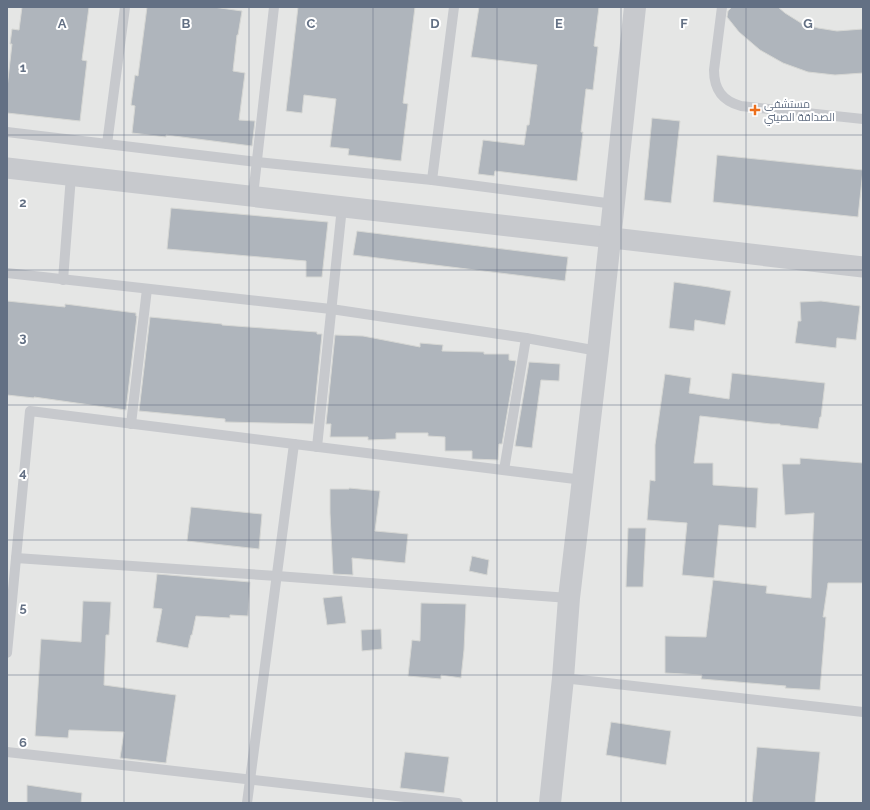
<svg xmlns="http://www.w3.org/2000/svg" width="870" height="810" viewBox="0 0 870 810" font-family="Raleway,Cairo,sans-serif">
  <rect width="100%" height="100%" fill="#f5f5f1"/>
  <rect fill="#e5e6e5" x="7" y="7" width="856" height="796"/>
  <g fill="#afb5bc" stroke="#d6d7d4">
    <path d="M22 7H89L82 60 87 61 80 121 7 113V88L12 44H10L12 29 19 30Z"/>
    <path d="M147 7H213L242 11 238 35H237L233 71 245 73 239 120 255 121 252 146 166 135V137L132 133 135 106 131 105 135 75 138 76Z"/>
    <path d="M298 7H415L403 103 408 104 401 161 348 155 349 149 330 147 336 99 304 95 302 113 286 111Z"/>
    <path d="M479 7H599L594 46 598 47 593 90 586 89 581 132H583L577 181 495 171 494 176 478 174 483 140 524 145 527 125H529L537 65 471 57Z"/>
    <path d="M732 7H778L785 13 801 23 818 28 837 31 863 29V73L835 75 808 72 783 63 760 50 739 32 727 17 728 11Z"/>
    <path d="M652 118 680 121 671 203 644 200Z"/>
    <path d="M717 155 863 170 858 217 713 202Z"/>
    <path d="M171 208 328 222 322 277H306V261L167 249Z"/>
    <path d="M357 231 568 257 565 281 353 255Z"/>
    <path d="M674 282 709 287 731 291 725 325 695 320 694 331 669 328Z"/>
    <path d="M7 301 65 307V304L136 313V316H137L126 410 34 397V398L7 395Z"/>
    <path d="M821 301 860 306 856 340 837 338 836 348 795 343 798 321H801L800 302Z"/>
    <path d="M150 317 222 324V325L317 332V334H322L313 424 225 422V419L139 411Z"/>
    <path d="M335 335 363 336 420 347V343L443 345 442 351 484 352V354H509V360L516 361 502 444H499L498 460 472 459V451H445V437L428 436V433H396V439L368 440V437H330L331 424H326Z"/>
    <path d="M529 362 560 364 559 381 541 380 532 448 515 446Z"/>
    <path d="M732 373 825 383 821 417H820L818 429 780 425V424H771L700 416 694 463H713V485L758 488 756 528 719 525 714 578 682 575 687 523 647 520 650 480 655 481V445L665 374 691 378 689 393 729 399Z"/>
    <path d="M800 458 863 463V583H828L823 617H826L820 690 785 688 786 686 701 679 702 675 665 673V636L706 637 713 580 767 586 766 593 811 598 813 534 814 513 785 515 782 464H800Z"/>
    <path d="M349 488 380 491 375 531 408 534 405 563 352 558 353 575 333 574 330 513V489H349Z"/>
    <path d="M191 507 262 514 259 549 187 541Z"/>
    <path d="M628 528H646L643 587H626Z"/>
    <path d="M472 556 489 560 487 575 469 571Z"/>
    <path d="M157 574 250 582 248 616 230 615V618L196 616 192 635H191L188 648 156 642 162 609 153 608Z"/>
    <path d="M342 596 346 623 327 625 323 598Z"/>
    <path d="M83 601 111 602 109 635H106L104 685 176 695 166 763 120 758 124 732 69 730 68 738 35 736 41 639 81 642Z"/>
    <path d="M421 603 466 604 464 650 461 678 441 675V679L408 676 412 640 420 641Z"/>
    <path d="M381 629 382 649 362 651 361 630Z"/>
    <path d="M611 722 671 731 666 765 606 755Z"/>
    <path d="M757 747 820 752 815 803H752Z"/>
    <path d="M405 752 449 757 444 793 400 788Z"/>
    <path d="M27 785 82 793 81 803H27Z"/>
  </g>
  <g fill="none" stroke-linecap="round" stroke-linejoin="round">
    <g stroke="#c7c9cd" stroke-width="10">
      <path d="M722 7 714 70C714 89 722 101 741 106L863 119"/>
      <path d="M7 132 257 162 432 180 614 204"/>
      <path d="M107 144 125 7"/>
      <path d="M432 180 454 7"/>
      <path d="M253 196 274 7"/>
      <path d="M7 273 331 309 526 338 598 351"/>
      <path d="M63 280 71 176"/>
      <path d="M131 424 139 356 147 289"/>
      <path d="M317 447 342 207"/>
      <path d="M504 470 526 338"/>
      <path d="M16 558 277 576 569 598"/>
      <path d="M7 653 30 411 583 480"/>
      <path d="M563 678 863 712"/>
      <path d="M7 752 458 803"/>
      <path d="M247 803 294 444"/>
    </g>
    <path stroke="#c7c9cd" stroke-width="21" d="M7 168 863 267"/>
    <path stroke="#c7c9cd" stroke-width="22" d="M550 803 563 678 569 598 598 351 635 7"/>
  </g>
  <path fill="none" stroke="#637084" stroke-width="1" stroke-opacity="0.55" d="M124 7V803M249 7V803M373 7V803M497 7V803M621 7V803M746 7V803M7 135H863M7 270H863M7 405H863M7 540H863M7 675H863"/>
  <path fill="#ec6e1b" stroke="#fff" stroke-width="1.5" d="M753 104h4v4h4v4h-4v4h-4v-4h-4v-4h4z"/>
  <g text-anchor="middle" stroke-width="4" stroke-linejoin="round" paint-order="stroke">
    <g font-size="11" fill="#637084" stroke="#fff" text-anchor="start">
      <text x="764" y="108">مستشفى<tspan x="764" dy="13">الصداقة الصيني</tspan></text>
    </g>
  </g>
  <g font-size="13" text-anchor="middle" font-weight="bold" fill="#637084" stroke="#fff" stroke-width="4" stroke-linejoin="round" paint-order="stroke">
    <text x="62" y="28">A</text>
    <text x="186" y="28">B</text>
    <text x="311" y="28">C</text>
    <text x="435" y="28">D</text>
    <text x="559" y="28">E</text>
    <text x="684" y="28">F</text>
    <text x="808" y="28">G</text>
    <text x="23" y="72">1</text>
    <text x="23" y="207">2</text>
    <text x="23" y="342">3</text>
    <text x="23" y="477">4</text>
    <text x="23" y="612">5</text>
    <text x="23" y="747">6</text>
  </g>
  <rect width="870" height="810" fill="none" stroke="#637084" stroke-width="16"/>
</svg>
